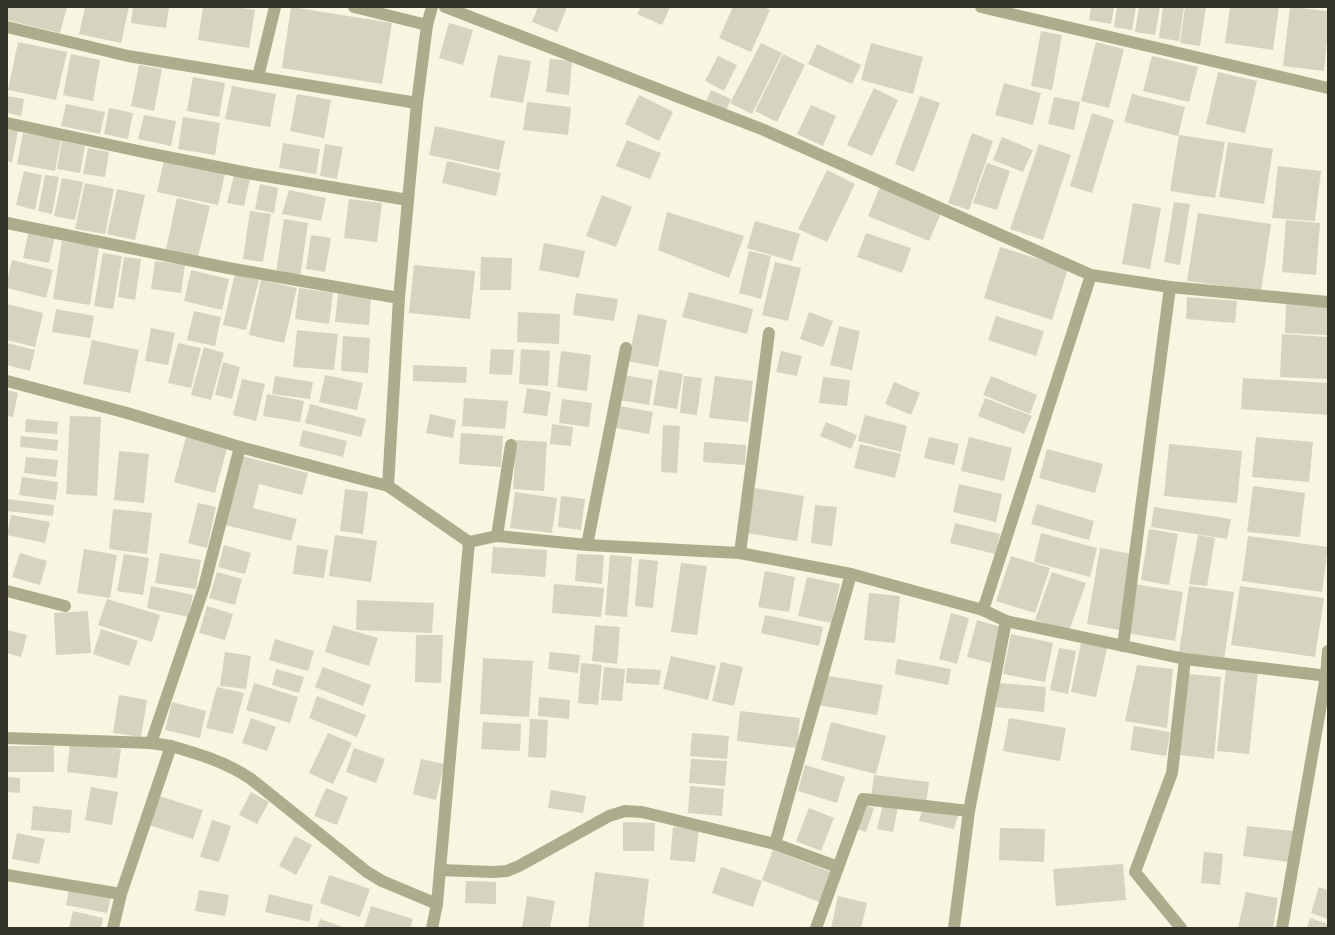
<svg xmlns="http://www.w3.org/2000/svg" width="1335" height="935" viewBox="0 0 1335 935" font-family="'Roboto Condensed',sans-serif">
  <rect width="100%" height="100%" fill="#f7f7e1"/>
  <g fill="#d4d4bf">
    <path d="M7 7H67L60 33 7 20Z"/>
    <path d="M85 7H129L121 43 79 34Z"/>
    <path d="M133 7H169L166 28 131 23Z"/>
    <path d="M203 7H236L255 10 249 48 198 40Z"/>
    <path d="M291 7 392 23 382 84 282 68Z"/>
    <path d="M538 7H567L557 32 532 22Z"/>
    <path d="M641 7H670L662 25 637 14Z"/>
    <path d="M733 7H764L770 10 751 52 719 38Z"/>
    <path d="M1091 7H1114L1111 24 1089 20Z"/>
    <path d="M1117 7H1136L1132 30 1114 27Z"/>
    <path d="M1139 7H1160L1155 35 1135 32Z"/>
    <path d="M1163 7H1184L1179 41 1159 38Z"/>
    <path d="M1185 7H1206L1200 46 1180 43Z"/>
    <path d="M1230 7H1279L1273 50 1225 43Z"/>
    <path d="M1290 7 1328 11V31L1324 71 1283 66Z"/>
    <path d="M449 23 473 30 463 65 439 58Z"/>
    <path d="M1041 31 1062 35 1052 90 1031 86Z"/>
    <path d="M18 42 67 52 56 100 8 90Z"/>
    <path d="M1096 42 1124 49 1109 108 1081 101Z"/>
    <path d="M761 43 782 53 752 114 730 103Z"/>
    <path d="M871 43 923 57 913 94 861 80Z"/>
    <path d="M817 44 861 65 852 84 808 64Z"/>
    <path d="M71 54 100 60 93 101 63 95Z"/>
    <path d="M783 54 805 65 777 122 755 111Z"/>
    <path d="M498 55 531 61 523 103 490 97Z"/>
    <path d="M718 56 737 65 724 91 705 81Z"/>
    <path d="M1152 56 1198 67 1189 102 1143 91Z"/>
    <path d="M550 59 572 61 569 95 546 92Z"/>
    <path d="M139 65 162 69 154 111 131 106Z"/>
    <path d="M1218 72 1257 81 1245 133 1206 124Z"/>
    <path d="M193 77 225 83 219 117 187 111Z"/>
    <path d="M1004 83 1041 93 1033 125 995 115Z"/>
    <path d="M232 86 276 94 270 127 225 119Z"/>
    <path d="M874 88 898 100 872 156 847 145Z"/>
    <path d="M711 90 731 99 726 111 706 101Z"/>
    <path d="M297 94 331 100 324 138 290 131Z"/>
    <path d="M1132 94 1185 107 1178 136 1124 122Z"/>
    <path d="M639 95 673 112 659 141 625 124Z"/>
    <path d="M7 96 24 99 21 116 7 113Z"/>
    <path d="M920 96 940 103 914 172 895 164Z"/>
    <path d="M1054 97 1080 102 1074 130 1048 124Z"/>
    <path d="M527 102 571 107 568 135 523 130Z"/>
    <path d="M66 104 105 112 100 134 61 126Z"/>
    <path d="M811 105 836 116 823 146 797 134Z"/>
    <path d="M109 108 133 113 128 139 104 134Z"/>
    <path d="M1092 113 1114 120 1092 193 1070 186Z"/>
    <path d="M144 115 176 121 171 146 138 139Z"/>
    <path d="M183 117 220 123 215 155 178 149Z"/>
    <path d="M435 126 505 141 499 170 429 155Z"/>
    <path d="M7 129 18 131 12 162 7 161Z"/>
    <path d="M23 133 61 140 55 171 17 164Z"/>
    <path d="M972 133 993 141 969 210 948 203Z"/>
    <path d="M1179 135 1225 142 1215 198 1170 191Z"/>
    <path d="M1002 137 1033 150 1023 172 993 160Z"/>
    <path d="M627 140 661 153 650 179 616 166Z"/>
    <path d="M62 141 85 146 80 173 57 169Z"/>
    <path d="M1228 142 1273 149 1264 204 1219 197Z"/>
    <path d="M283 143 320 149 316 174 279 168Z"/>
    <path d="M325 144 343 147 337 179 320 176Z"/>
    <path d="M1039 144 1071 155 1043 240 1010 229Z"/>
    <path d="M88 148 109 152 105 177 83 174Z"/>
    <path d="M164 161 225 174 218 205 157 192Z"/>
    <path d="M447 161 501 173 496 196 442 183Z"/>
    <path d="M987 163 1010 171 997 210 973 203Z"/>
    <path d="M1278 166 1321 171 1315 221 1272 218Z"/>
    <path d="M827 170 855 184 827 242 798 229Z"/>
    <path d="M24 171 42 175 35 210 16 205Z"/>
    <path d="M45 175 59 177 52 214 38 211Z"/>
    <path d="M234 175 250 179 244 206 227 203Z"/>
    <path d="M62 178 83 182 75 220 54 216Z"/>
    <path d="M85 183 114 189 105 234 75 229Z"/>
    <path d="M260 184 278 188 274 213 255 209Z"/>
    <path d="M880 187 941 213 929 241 868 216Z"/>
    <path d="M117 189 145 195 135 240 107 234Z"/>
    <path d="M289 190 326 198 321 221 282 214Z"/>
    <path d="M602 195 632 207 616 247 586 236Z"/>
    <path d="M177 198 210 206 198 257 166 249Z"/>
    <path d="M349 199 382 203 377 242 344 238Z"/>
    <path d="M1174 202 1190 204 1180 265 1164 262Z"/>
    <path d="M1133 203 1161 208 1150 269 1122 264Z"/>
    <path d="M250 211 271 214 263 262 243 259Z"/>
    <path d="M667 212 744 236 729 278 658 250Z"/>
    <path d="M1198 213 1271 224 1261 291 1187 281Z"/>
    <path d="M284 219 308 223 300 277 276 273Z"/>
    <path d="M1286 220 1320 223 1316 275 1282 272Z"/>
    <path d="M755 221 800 234 792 261 747 248Z"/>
    <path d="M29 230 55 236 49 263 23 258Z"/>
    <path d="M866 233 911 248 902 273 857 257Z"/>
    <path d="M311 235 331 238 325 272 306 269Z"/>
    <path d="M62 241 99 247 90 305 53 299Z"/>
    <path d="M544 243 585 251 579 278 539 270Z"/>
    <path d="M1000 247 1068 268 1052 320 984 298Z"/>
    <path d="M749 251 771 256 761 299 739 293Z"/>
    <path d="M103 253 122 256 113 309 94 306Z"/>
    <path d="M124 257 141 259 135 300 118 297Z"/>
    <path d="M481 257 512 258 511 290H480Z"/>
    <path d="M12 260 53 270 46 298 7 288V280Z"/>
    <path d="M155 261 185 265 181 293 151 289Z"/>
    <path d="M775 262 801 268 788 321 762 315Z"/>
    <path d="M414 265 475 271 470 319 409 313Z"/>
    <path d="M191 270 229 279 222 310 184 301Z"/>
    <path d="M235 274 259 280 246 330 223 325Z"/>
    <path d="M261 280 297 288 284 343 249 335Z"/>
    <path d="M299 288 333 293 329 324 295 319Z"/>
    <path d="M689 292 753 309 747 334 682 317Z"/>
    <path d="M576 293 618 299 614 321 573 315Z"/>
    <path d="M338 294 371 297 369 325 335 322Z"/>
    <path d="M1187 297 1237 301 1235 323 1186 319Z"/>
    <path d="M7 304 43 313 35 347 7 340Z"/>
    <path d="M1286 304 1328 306V335L1285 333Z"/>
    <path d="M56 309 94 316 90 338 52 332Z"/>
    <path d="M194 311 221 317 215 346 187 340Z"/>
    <path d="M518 312 560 314 559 344 517 342Z"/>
    <path d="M809 312 833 321 823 347 800 339Z"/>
    <path d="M638 314 667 320 658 367 628 361Z"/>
    <path d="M996 316 1044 331 1036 356 988 340Z"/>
    <path d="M839 326 860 331 852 370 830 365Z"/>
    <path d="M151 328 175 333 168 365 145 361Z"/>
    <path d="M297 330 338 334 334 370 293 367Z"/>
    <path d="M1282 334 1328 337V379L1280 377Z"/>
    <path d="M343 336 370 338 368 373 341 371Z"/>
    <path d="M92 340 139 350 130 393 83 384Z"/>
    <path d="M7 343 35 350 30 371 7 365Z"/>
    <path d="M178 343 201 348 191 388 168 383Z"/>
    <path d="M204 347 224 353 211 400 191 395Z"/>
    <path d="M491 349 514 350 512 375 489 374Z"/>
    <path d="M521 349 550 351 548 386 519 384Z"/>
    <path d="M561 351 591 355 587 391 557 387Z"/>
    <path d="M781 351 802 356 797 376 776 372Z"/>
    <path d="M223 362 240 367 232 399 215 395Z"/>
    <path d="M413 365 467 367 466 383 413 381Z"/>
    <path d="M659 370 683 374 677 409 653 405Z"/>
    <path d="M325 375 363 383 357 410 319 402Z"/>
    <path d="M623 375 653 380 649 405 619 400Z"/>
    <path d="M275 376 313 382 310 399 272 394Z"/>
    <path d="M684 376 702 378 697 415 680 413Z"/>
    <path d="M715 376 753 381 748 422 709 418Z"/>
    <path d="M991 376 1037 395 1030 414 983 395Z"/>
    <path d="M823 377 850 380 847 406 819 403Z"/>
    <path d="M1243 378 1328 383V415L1241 409Z"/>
    <path d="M242 379 265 384 256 421 233 415Z"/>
    <path d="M894 382 920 393 911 415 885 404Z"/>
    <path d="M527 388 551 392 547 416 523 413Z"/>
    <path d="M7 390 18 393 13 417 7 416Z"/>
    <path d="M267 394 304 401 300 422 263 416Z"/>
    <path d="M464 398 508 401 505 429 462 426Z"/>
    <path d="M985 398 1032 416 1024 434 978 416Z"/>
    <path d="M562 399 592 403 589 427 559 423Z"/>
    <path d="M310 404 366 419 361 437 305 423Z"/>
    <path d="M620 406 653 412 649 434 616 428Z"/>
    <path d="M430 414 456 420 453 438 426 433Z"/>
    <path d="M865 415 907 426 901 452 858 441Z"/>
    <path d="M70 416 101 417 97 496 66 494Z"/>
    <path d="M26 419 58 422 57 434 25 432Z"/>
    <path d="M826 422 857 435 851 449 820 436Z"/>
    <path d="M552 424 573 427 571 446 550 444Z"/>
    <path d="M663 425 680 426 677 473 661 472Z"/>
    <path d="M303 430 347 441 343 457 299 446Z"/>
    <path d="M461 433 503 436 501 467 459 464Z"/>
    <path d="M21 436 58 440 57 451 20 447Z"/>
    <path d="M186 437 227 448 215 493 174 482Z"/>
    <path d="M929 437 959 444 954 465 924 458Z"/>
    <path d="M969 437 1012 448 1004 481 961 471Z"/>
    <path d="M1256 437 1313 442 1309 482 1252 477Z"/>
    <path d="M516 440 547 442 544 491 513 489Z"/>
    <path d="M704 442 746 445 745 465 703 462Z"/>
    <path d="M860 444 901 454 895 478 854 468Z"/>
    <path d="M1169 444 1242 451 1237 503 1164 496Z"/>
    <path d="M1047 449 1103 464 1095 493 1039 478Z"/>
    <path d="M119 451 149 454 144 503 114 500Z"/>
    <path d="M242 456 308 473 302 495 259 484 253 508 297 519 291 541 225 525Z"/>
    <path d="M26 457 58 460 56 477 24 473Z"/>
    <path d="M22 477 58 482 56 500 19 495Z"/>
    <path d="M959 484 1002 494 996 522 953 512Z"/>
    <path d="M1253 486 1305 493 1300 537 1247 532Z"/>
    <path d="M755 488 804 496 797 541 747 533Z"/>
    <path d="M345 489 368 492 363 534 340 531Z"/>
    <path d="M515 492 557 498 552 533 510 528Z"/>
    <path d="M561 496 585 499 581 530 558 527Z"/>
    <path d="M7 499 54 505 53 516 7 511Z"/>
    <path d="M198 503 216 507 207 548 188 543Z"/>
    <path d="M1037 504 1094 521 1089 540 1031 524Z"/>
    <path d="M815 505 837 507 832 546 811 543Z"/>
    <path d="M1154 507 1231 519 1227 539 1151 527Z"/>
    <path d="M113 509 152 513 147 554 109 549Z"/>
    <path d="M11 515 50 522 45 543 7 535Z"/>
    <path d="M955 523 1000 534 995 554 950 543Z"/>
    <path d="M1149 529 1178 534 1169 585 1141 580Z"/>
    <path d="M1041 533 1097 548 1090 577 1034 562Z"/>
    <path d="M335 535 377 541 371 582 329 576Z"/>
    <path d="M1198 535 1215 538 1207 586 1189 584Z"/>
    <path d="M1248 536 1328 547 1322 592 1242 581Z"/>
    <path d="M224 545 251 553 245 574 218 567Z"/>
    <path d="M297 545 328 550 324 578 293 574Z"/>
    <path d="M493 547 547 550 545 577 491 573Z"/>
    <path d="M1100 548 1132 554 1119 630 1087 624Z"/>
    <path d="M84 549 117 555 110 598 77 593Z"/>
    <path d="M20 553 47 561 40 585 12 577Z"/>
    <path d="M160 553 201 560 196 589 155 583Z"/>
    <path d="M124 554 149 558 143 595 117 591Z"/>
    <path d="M577 554 604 555 602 584 575 581Z"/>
    <path d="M610 555 632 557 627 617 605 615Z"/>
    <path d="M1011 556 1050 568 1035 613 996 601Z"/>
    <path d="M639 559 658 561 653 608 635 606Z"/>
    <path d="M681 563 707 566 697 635 671 632Z"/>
    <path d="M765 571 795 577 789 612 758 607Z"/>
    <path d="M217 572 242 579 235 605 209 598Z"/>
    <path d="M1052 572 1086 583 1069 631 1035 620Z"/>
    <path d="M807 577 840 584 831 623 798 616Z"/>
    <path d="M554 584 604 588 601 617 552 613Z"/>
    <path d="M1134 584 1183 592 1175 641 1126 633Z"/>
    <path d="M151 586 193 595 188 617 147 608Z"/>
    <path d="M1189 586 1234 592 1224 660 1179 653Z"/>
    <path d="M1240 586 1324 598 1315 657 1231 645Z"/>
    <path d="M869 593 900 596 895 643 864 640Z"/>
    <path d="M107 599 160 615 152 642 98 625Z"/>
    <path d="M357 600 434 603 432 633 356 630Z"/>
    <path d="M207 606 233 614 225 640 199 633Z"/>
    <path d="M88 611 91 653 56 655 54 613Z"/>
    <path d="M951 613 969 618 957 664 939 659Z"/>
    <path d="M765 615 823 627 819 646 761 633Z"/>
    <path d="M977 620 1001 627 991 663 967 657Z"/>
    <path d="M333 625 378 638 369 666 325 652Z"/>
    <path d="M595 625 620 627 617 664 592 661Z"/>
    <path d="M101 629 138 641 129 666 93 654Z"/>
    <path d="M7 630 27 635 21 657 7 653Z"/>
    <path d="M1011 634 1053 643 1045 682 1003 674Z"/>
    <path d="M416 635H443L441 683 415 682Z"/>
    <path d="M275 639 314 651 308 671 269 660Z"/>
    <path d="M1081 643 1107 648 1096 697 1071 692Z"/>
    <path d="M1059 648 1076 651 1068 694 1050 690Z"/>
    <path d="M225 652 251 656 246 689 220 686Z"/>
    <path d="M550 652 580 655 578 673 548 669Z"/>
    <path d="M671 656 716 666 708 700 663 689Z"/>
    <path d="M483 658 533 661 529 717 480 714Z"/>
    <path d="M897 659 951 669 948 685 895 674Z"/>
    <path d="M721 662 743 667 734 706 712 701Z"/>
    <path d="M581 663 602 665 598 705 578 703Z"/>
    <path d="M1137 665 1173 669 1167 728 1125 721Z"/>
    <path d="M323 667 371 685 363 706 315 687Z"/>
    <path d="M604 667 625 669 622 701 601 700Z"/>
    <path d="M627 668 661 670 659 685 626 683Z"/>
    <path d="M276 669 304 677 299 693 272 685Z"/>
    <path d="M1226 669 1258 672 1249 754 1217 751Z"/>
    <path d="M1188 674 1221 677 1214 759 1180 755Z"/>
    <path d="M823 675 883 685 877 715 818 705Z"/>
    <path d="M254 683 298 697 290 723 246 710Z"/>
    <path d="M999 683 1046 687 1044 712 996 707Z"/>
    <path d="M217 687 244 693 233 734 206 728Z"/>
    <path d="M119 695 147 700 141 737 113 733Z"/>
    <path d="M317 696 366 715 357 737 309 718Z"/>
    <path d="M539 697 570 700 569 719 538 716Z"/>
    <path d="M172 702 206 711 200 738 165 730Z"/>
    <path d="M740 711 800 718 797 748 737 741Z"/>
    <path d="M251 718 276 727 267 751 242 743Z"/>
    <path d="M1009 718 1066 728 1060 761 1003 751Z"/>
    <path d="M530 719 548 720 546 758 528 757Z"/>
    <path d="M483 722 521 724 520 751 481 749Z"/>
    <path d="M831 722 886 736 876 774 821 760Z"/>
    <path d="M1134 726 1170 732 1166 756 1130 750Z"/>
    <path d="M328 733 352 743 333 784 309 773Z"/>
    <path d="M692 733 729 736 727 759 690 756Z"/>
    <path d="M70 743 121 749 117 778 67 772Z"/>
    <rect x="7" y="746" width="47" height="26"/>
    <path d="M354 748 385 759 376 783 346 772Z"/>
    <path d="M421 759 444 764 436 800 413 794Z"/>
    <path d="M691 759 727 761 725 786 689 783Z"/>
    <path d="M805 765 845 777 837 803 798 791Z"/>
    <path d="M874 775 929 782 926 804 871 797Z"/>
    <path d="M7 777 20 778V793L7 792Z"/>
    <path d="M690 786 724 789 722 816 688 813Z"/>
    <path d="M91 787 118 792 112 825 85 820Z"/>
    <path d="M326 788 348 797 337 825 314 816Z"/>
    <path d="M551 790 586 796 583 813 548 808Z"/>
    <path d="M251 792 269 802 257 824 239 815Z"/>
    <path d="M159 796 203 810 193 839 149 825Z"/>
    <path d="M883 804 898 807 893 832 877 829Z"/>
    <path d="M864 805 874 808 866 832 857 829Z"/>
    <path d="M33 806 72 810 70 833 31 830Z"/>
    <path d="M923 806 958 815 954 829 919 821Z"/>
    <path d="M809 808 834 818 821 851 796 841Z"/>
    <path d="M212 820 231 826 219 862 200 857Z"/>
    <path d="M623 822 655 823 654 851H623Z"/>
    <path d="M1247 826 1294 831 1290 862 1243 856Z"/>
    <path d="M673 827 699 829 695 862 670 860Z"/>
    <path d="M1000 828 1045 829 1044 862 999 860Z"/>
    <path d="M17 833 45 839 39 864 12 859Z"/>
    <path d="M295 836 312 845 296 875 279 866Z"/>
    <path d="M773 850 834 873 822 903 762 880Z"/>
    <path d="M1204 852 1223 854 1220 885 1201 883Z"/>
    <path d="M1123 864 1126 900 1056 906 1053 869Z"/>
    <path d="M721 867 762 881 753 907 712 893Z"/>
    <path d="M595 872 649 879 643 928H588Z"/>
    <path d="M329 875 370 889 360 917 320 903Z"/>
    <path d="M466 881 496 882V904L465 903Z"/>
    <path d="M1319 887 1328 890V919L1311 913Z"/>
    <path d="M69 889 111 897 107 913 66 905Z"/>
    <path d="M199 890 229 895 225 916 195 911Z"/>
    <path d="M1246 892 1278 898 1273 928H1238Z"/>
    <path d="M269 894 313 905 309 922 265 912Z"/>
    <path d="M527 896 555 901 550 928H522Z"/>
    <path d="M838 896 867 903 861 928H831Z"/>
    <path d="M371 906 413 919 410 928H364Z"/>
    <path d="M73 911 103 918 101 928H69Z"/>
    <path d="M1310 918 1328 924V928H1307Z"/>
    <path d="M320 919 346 928H317Z"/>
  </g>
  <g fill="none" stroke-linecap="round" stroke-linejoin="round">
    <g stroke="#adad8e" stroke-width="12">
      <path d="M354 7 427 25"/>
      <path d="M432 7 427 25 417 103 399 298 388 486 469 542 437 904 432 928"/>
      <path d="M445 7 764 130 1091 275 1170 287 1328 302"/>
      <path d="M981 7 1328 88"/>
      <path d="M7 27 128 56 417 103"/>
      <path d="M258 77 275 7"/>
      <path d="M7 123 148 153 253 174 408 200"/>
      <path d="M7 223 228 268 399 298"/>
      <path d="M7 381 127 413 240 447"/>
      <path d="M497 536 511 445"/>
      <path d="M469 542 497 536 587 545 740 553 851 574 983 610 1006 621"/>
      <path d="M587 545 626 348"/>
      <path d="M740 553 769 333"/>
      <path d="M7 591 65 606"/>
      <path d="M983 610 1091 275"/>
      <path d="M1123 646 1170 287"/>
      <path d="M7 738 151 743"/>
      <path d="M171 746 151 743 204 587 240 447 388 486"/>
      <path d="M775 844 838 867"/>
      <path d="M440 870 494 872 507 871 519 866 609 816 625 811 642 812 775 844 851 574"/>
      <path d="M7 875 121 894"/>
      <path d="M113 928 121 894 171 746C199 754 226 762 251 779L367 872 382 881 437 904"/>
      <path d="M816 928 863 799 969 811"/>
      <path d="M954 928 969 811 1006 621 1185 659 1328 676"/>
      <path d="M1181 928 1135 872 1172 773 1185 659"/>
      <path d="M1282 928 1326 676 1328 651"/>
    </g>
  </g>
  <rect width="1335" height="935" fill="none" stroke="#32322a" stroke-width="16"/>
</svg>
